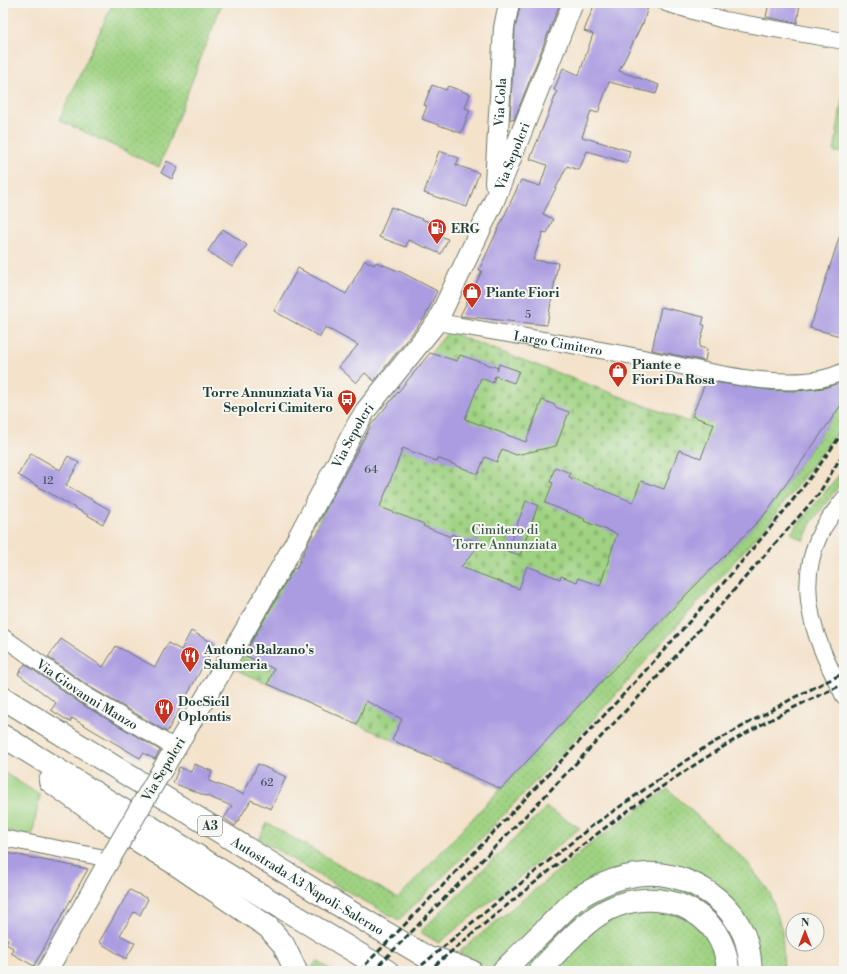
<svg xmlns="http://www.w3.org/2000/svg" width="847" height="974" viewBox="0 0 847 974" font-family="'Libre Bodoni',serif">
  <defs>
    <pattern id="grass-dots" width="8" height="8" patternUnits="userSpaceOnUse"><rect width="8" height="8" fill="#9fd281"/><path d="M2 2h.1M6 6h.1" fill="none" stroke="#88b570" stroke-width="1.8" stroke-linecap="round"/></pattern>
    <pattern id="cemetery-stones" width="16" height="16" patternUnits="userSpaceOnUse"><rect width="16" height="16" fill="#9fd281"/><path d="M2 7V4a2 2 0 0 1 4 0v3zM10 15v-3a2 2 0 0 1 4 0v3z" fill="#88b570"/></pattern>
  </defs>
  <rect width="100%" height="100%" fill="#f6f6f2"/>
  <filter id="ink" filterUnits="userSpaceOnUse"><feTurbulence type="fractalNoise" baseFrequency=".025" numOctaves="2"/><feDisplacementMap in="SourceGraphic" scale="8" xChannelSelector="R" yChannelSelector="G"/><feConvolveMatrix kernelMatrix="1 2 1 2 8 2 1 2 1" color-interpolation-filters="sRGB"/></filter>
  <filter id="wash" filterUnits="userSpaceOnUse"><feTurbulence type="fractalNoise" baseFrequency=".012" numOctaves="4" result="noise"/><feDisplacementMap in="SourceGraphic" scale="16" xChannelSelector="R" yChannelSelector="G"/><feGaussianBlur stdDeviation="0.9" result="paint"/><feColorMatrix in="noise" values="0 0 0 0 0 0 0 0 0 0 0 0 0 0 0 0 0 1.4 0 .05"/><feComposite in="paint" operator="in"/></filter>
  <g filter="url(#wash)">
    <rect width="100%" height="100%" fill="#f4e2ca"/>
    <g fill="url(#grass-dots)" stroke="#5f885a">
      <path d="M113 3H222L159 167 59 120Z"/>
      <path d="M844 87V153L834 152Z"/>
      <path d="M844 401V423L769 523 584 730 471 849 399 920 323 878 259 839 267 823 398 898 595 688 765 514Z"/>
      <path d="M844 469V479L811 523 803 541 791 533Z"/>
      <path d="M668 789 747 862 770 893 782 930 784 971H760L754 935 664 865 529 931 492 970 459 952 588 846 634 812Z"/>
      <path d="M546 807 580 828 439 943 420 932Z"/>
      <path d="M652 882 693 892 721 915 739 946 743 971H736L691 900 572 925 527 971H516L580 909 609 892Z"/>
      <path d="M634 908 677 912 708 935 720 971H552L601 925Z"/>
      <path d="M317 961 333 971H309Z"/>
    </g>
    <path fill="url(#cemetery-stones)" stroke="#5f885a" d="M448 332 689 422 708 377 823 386 844 380V401L765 514 595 688 501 789 233 668 291 567 296 569 327 503 371 425Z"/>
    <path fill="#9fd281" stroke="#5f885a" d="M3 772 40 795 32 836 3 830Z"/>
    <g id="blocks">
      <g fill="#ab9be1">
        <path d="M521 3H560L514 120 510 119 515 29Z"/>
        <path d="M595 3H649L643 24H642L619 71 659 85 656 94 609 82 598 113 591 111 582 137 630 151 627 163 587 151 579 170 567 166 543 214 553 219 547 233 543 232 533 260 558 263 547 325 460 316 482 271 479 270 521 180 540 186 547 165 530 159 557 92 554 90 563 68 579 75 593 34 584 31Z"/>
        <path d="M769 3H800L797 23 766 17Z"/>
        <path d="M432 85 446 90 448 86 470 94 465 108 470 110 461 133 422 119 427 106 424 105Z"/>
        <path d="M439 151 459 158 456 165 479 173 467 207 424 193Z"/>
        <path d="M167 161 178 167 172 179 161 173Z"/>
        <path d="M391 207 434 224 431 232 448 239 441 254 408 240 406 247 379 237Z"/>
        <path d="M223 229 247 245 232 267 208 251Z"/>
        <path d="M841 232 844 233V337L810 328Z"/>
        <path d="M365 260 374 265 376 262 401 272 437 291 425 317 374 381 365 373 356 383 339 367 358 345 325 327 320 337 274 311 298 268 346 294Z"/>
        <path d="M661 307 704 317 702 325H705L699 347 707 349 705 361 652 350Z"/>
        <path d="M430 353 457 361 460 355 498 368 497 371 499 364 519 371 514 383 495 376 493 383 481 378 465 419 526 442 542 400 555 405V407L569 412 556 446 516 455 502 449 497 462 485 457 478 474 437 458 436 461 403 448 380 507 424 524 423 526 451 537 452 534 465 540 470 539 481 543 461 567 519 589 527 566 560 579 561 576 577 582 578 578 600 586 617 534 584 521 585 519 545 503 553 483 550 482 555 467 570 473 569 477 633 502 641 481 664 489 679 450 701 458 714 424 692 416 706 381 769 390 797 391 824 388 844 381V401L765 514 597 686 501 789 392 740 402 719 366 701 357 724 268 684 274 669 244 655 294 568 296 569 309 541 371 425Z"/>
        <path d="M31 453 60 470 68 456 79 463 66 485 110 510 103 524 18 475Z"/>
        <path d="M526 501 538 505 520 555 507 551Z"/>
        <path d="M191 631 215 644 167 732 90 687 48 657 61 639 103 667 116 646 155 667 168 643 181 650Z"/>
        <path d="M25 664 80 703 160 750 155 759 143 753 140 758 72 718 70 722 51 710 56 703 18 674Z"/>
        <path d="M194 764 212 771 209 781 243 794 258 764 286 777 271 809 251 800 235 826 224 818 232 806 173 783 179 767 191 772Z"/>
        <path d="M3 852 88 869 34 966 11 953 13 948 6 944 8 939 3 938Z"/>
        <path d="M130 890 148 899 140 915 134 912 120 935 135 943 126 959 99 942Z"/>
      </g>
    </g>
  </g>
  <g filter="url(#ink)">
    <use href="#blocks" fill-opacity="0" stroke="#6a7768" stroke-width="1"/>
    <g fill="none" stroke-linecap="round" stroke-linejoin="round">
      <g stroke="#6a7768" stroke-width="18">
        <g id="minor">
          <path d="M666 3 724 20 844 41"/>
          <path id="s1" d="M437 322C502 333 568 344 633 356 689 366 793 398 844 371"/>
          <path d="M844 499C836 510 826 521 820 534 793 592 817 644 844 696"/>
          <path id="s2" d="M3 637 85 695 175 748"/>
          <path d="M3 838 110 859"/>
        </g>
      </g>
      <g stroke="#6a7768" stroke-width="22">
        <g id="tertiary">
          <path id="s3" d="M495 183 504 28 509 3"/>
          <path id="s4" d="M159 775 221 672 295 543 358 423 366 410 437 322 494 201 573 3"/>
          <path d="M47 971 110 859"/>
        </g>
      </g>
      <g stroke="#6a7768" stroke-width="24">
        <g id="motorway">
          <path id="s5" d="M3 698 332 901 450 971"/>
          <path d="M3 736 246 886 387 971"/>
          <path d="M50 781 103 819 174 863 268 927 283 944 296 971"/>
          <path d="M437 959 471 971"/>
          <path d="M503 971 575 900C590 890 607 881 625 877 673 865 724 890 744 935 749 947 750 959 751 971"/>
          <path d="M539 971C558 952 583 922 607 910 658 884 725 909 728 971"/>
        </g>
      </g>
      <use href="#minor" stroke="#fff" stroke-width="16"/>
      <use href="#tertiary" stroke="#fff" stroke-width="20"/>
      <use href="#motorway" stroke="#fff" stroke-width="22"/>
      <g stroke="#1f3d34" stroke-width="3" stroke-dasharray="6 3" stroke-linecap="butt">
        <path d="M359 971C440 890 518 806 597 723 638 679 679 634 719 588 763 537 807 486 844 430"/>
        <path d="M373 971 543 798 651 684 818 495 844 452"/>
        <path d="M415 971 474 921 592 826 704 748 795 697 844 673"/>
        <path d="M428 971C521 893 615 814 718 750 758 725 801 703 844 684"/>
      </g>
      <g stroke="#6a7768" stroke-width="22" stroke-linecap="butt">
        <path id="tertiary-bridge" d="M110 859 159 775"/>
      </g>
      <use href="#tertiary-bridge" stroke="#fff" stroke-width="20"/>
    </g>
  </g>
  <defs>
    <g id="fuel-pin" transform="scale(1)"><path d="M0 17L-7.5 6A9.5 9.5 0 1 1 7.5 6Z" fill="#c8321e" stroke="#f6f6f2"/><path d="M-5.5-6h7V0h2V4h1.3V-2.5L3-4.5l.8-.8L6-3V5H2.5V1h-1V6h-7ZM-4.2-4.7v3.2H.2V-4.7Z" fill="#fff"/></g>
    <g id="shop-pin" transform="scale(1)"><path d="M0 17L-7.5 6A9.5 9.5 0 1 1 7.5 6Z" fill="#c8321e" stroke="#f6f6f2"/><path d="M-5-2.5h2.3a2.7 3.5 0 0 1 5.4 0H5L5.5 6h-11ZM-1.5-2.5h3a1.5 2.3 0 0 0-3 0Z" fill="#fff"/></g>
    <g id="bus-pin" transform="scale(1)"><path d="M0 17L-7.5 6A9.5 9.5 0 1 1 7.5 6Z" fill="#c8321e" stroke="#f6f6f2"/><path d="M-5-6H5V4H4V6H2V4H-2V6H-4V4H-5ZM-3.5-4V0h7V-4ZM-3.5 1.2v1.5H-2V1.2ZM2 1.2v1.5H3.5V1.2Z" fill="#fff"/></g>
    <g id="restaurant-pin" transform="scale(1)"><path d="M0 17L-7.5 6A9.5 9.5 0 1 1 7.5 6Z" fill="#c8321e" stroke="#f6f6f2"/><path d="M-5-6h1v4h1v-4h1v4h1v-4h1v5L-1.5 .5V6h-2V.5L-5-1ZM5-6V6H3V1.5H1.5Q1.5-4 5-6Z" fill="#fff"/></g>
  </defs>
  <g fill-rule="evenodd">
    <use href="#fuel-pin" x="437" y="228"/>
    <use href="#shop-pin" x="472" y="292"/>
    <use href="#shop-pin" x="618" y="371"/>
    <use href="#bus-pin" x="347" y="399"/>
    <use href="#restaurant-pin" x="190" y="656"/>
    <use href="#restaurant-pin" x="164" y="708"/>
  </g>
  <g text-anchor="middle" stroke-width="4" stroke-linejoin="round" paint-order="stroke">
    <g font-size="11" fill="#42545f">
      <text x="528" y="318">5</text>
      <text x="371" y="473">64</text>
      <text x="48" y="484">12</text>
      <text x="267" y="786">62</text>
    </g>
    <rect fill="#f6f6f2" stroke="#60746d" stroke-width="1" x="198" y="816" width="24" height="20" rx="3"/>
    <g font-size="12" font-weight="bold" fill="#1f3d34">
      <text x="210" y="830">A3</text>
    </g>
    <g font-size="13" fill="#1f3d34" stroke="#f6f6f2">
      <text dy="5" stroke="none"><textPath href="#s3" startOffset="81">Via Cola</textPath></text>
      <text dy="5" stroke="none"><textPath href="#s4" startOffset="715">Via Sepolcri</textPath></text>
      <text dy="5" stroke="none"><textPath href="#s1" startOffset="123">Largo Cimitero</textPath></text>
      <text dy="5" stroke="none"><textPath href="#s4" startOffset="391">Via Sepolcri</textPath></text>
      <text dy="5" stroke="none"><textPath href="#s2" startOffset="102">Via Giovanni Manzo</textPath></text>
      <text transform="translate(163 769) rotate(-59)" y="5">Via Sepolcri</text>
      <text dy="5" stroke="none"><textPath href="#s5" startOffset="358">Autostrada A3 Napoli-Salerno</textPath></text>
    </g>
    <g font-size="13" font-weight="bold" fill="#1f3d34" stroke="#f6f6f2" text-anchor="start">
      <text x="451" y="233">ERG</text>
      <text x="486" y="297">Piante Fiori</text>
      <text x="632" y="369">Piante e<tspan x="632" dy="15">Fiori Da Rosa</tspan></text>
      <text x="333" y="397" text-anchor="end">Torre Annunziata Via<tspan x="333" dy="15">Sepolcri Cimitero</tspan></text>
      <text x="204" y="654">Antonio Balzano's<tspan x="204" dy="15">Salumeria</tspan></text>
      <text x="178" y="706">DocSicil<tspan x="178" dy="15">Oplontis</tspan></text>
    </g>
    <g font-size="13" fill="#395b43" stroke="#f6f6f2">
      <text x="505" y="534">Cimitero di<tspan x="505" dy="15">Torre Annunziata</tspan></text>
    </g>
  </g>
  <rect width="847" height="974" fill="none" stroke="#f6f6f2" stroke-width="16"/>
  <g transform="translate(805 932)"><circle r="19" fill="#f6f6f2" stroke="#a0aca6"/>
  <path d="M0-3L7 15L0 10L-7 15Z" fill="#c8321e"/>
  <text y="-6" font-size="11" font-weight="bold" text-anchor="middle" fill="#1f3d34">N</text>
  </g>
</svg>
